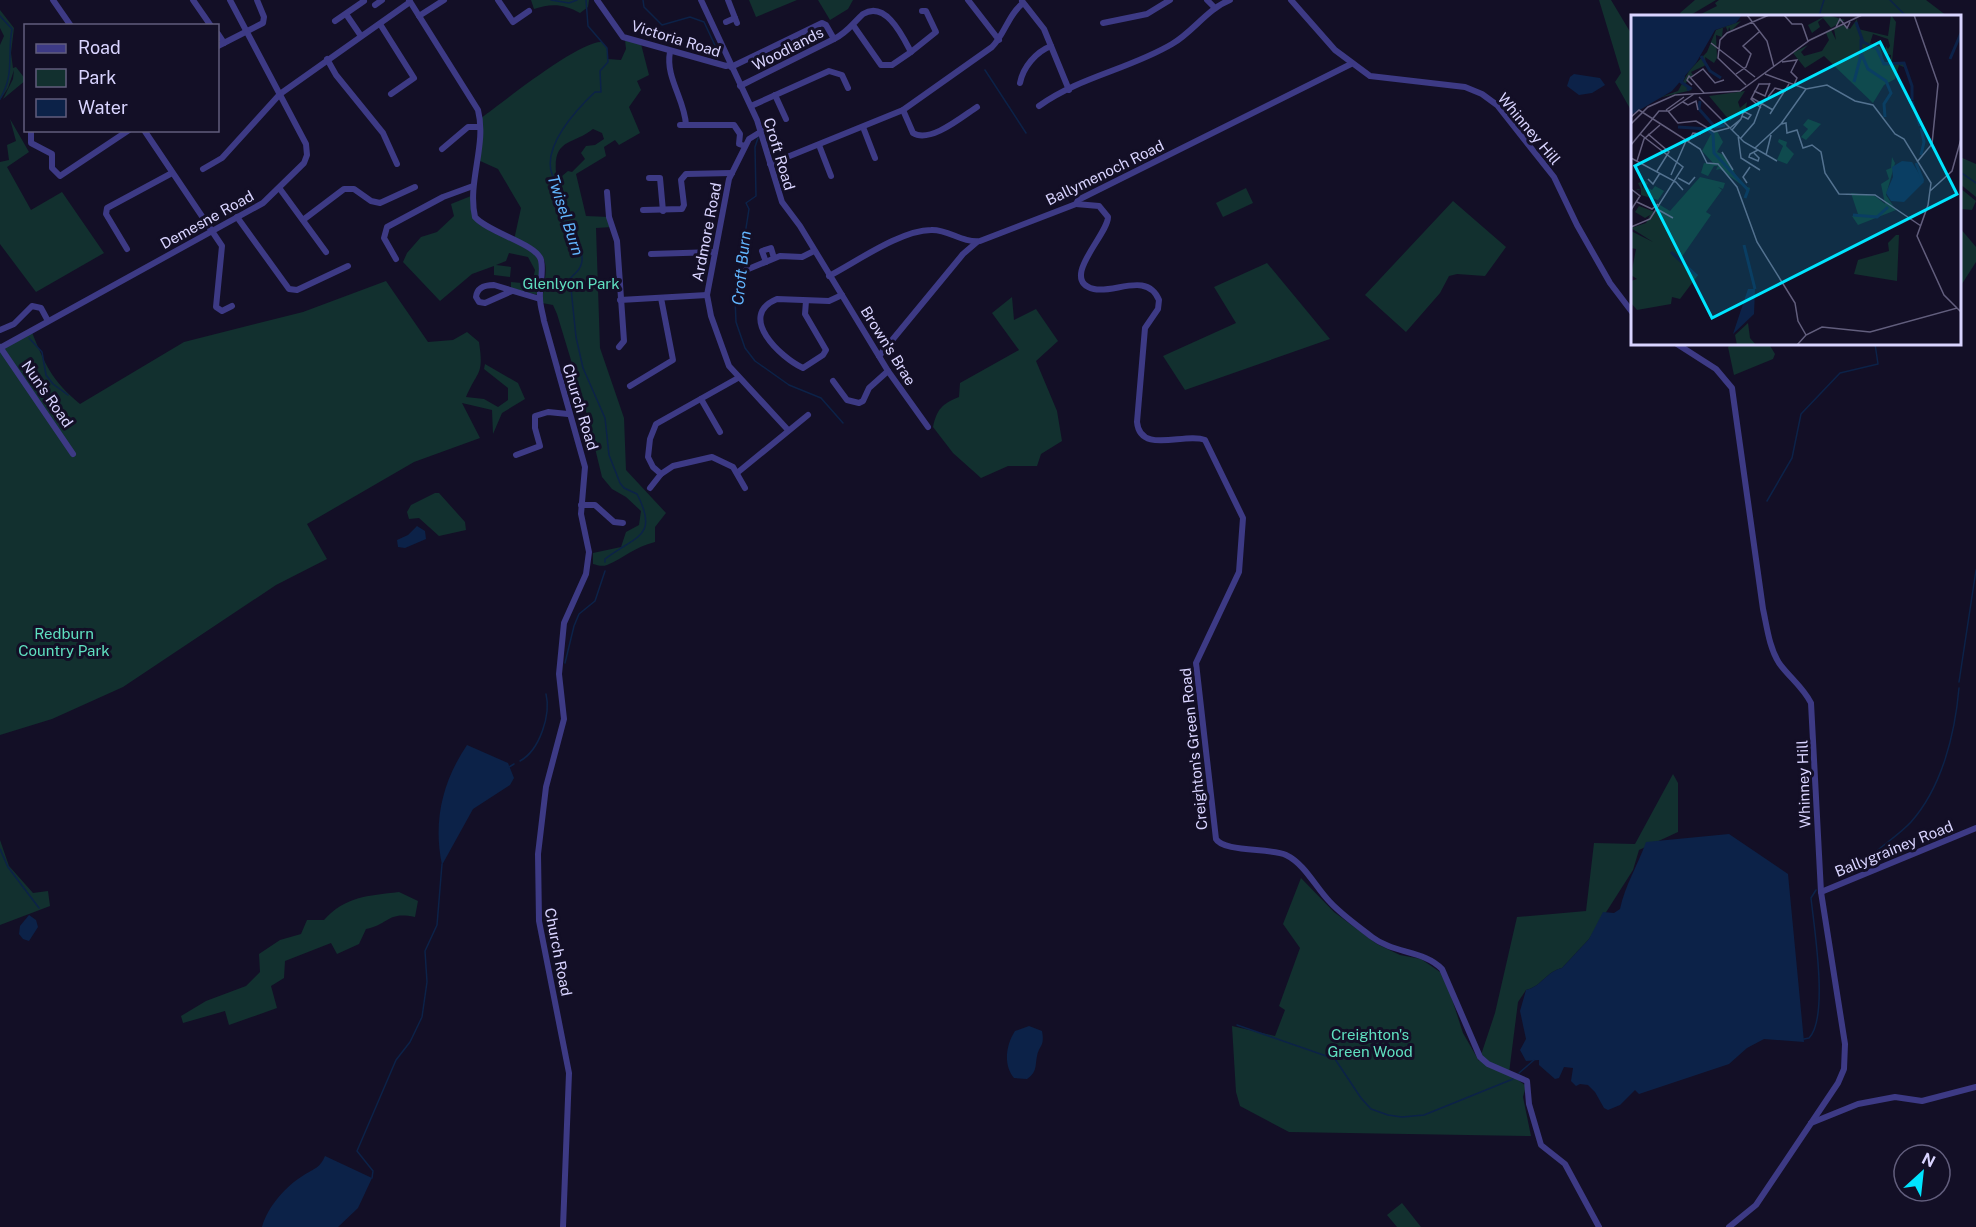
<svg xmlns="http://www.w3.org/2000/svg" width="1976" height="1227" viewBox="0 0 1976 1227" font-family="'Public Sans',sans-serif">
  <rect width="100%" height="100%" fill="#130f26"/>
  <g fill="#12302f" fill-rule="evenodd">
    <path d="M531 0H589L588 7 580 13C564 4 551 3 534 9Z"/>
    <path d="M749 0H797L756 17Z"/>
    <path d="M818 0H853L848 9 830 20Z"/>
    <path d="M1599 0H1611L1632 35V112L1615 82 1621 73Z"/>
    <path d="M1695 0H1716L1689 16H1681L1680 13Z"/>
    <path d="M1719 0H1926L1947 16H1697L1717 6 1715 3Z"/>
    <path d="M0 10 14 28 11 53 13 68 16 67 26 80 3 99 13 79 14 70 8 88 0 100V45L4 36 0 28Z"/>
    <path d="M625 40 641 44 649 75 637 81 641 90 629 107 640 133 619 145 615 140 604 147 606 156 576 174 586 216 609 217 612 227 596 228 600 348 624 418 626 470 666 513 655 527V542C634 547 624 558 607 565 602 567 597 565 593 564V553L621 547 626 532 639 525 641 511 626 497 612 489 602 477 584 403 557 314 553 305 542 303C546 263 555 256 514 240L521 208 498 169 478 160 481 118C503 102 580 40 602 42L607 48 608 59 621 60 626 49ZM593 129 602 133 604 139 595 145 586 146 581 153 585 159 572 172 568 171 562 176 556 173C553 138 573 145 593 129Z"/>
    <path d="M10 119 29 152 7 167 31 210 62 192 104 253 36 292 0 244V162L9 160 7 145 16 141Z"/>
    <path d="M1960 157 1976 164V197L1960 184Z"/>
    <path d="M1246 188 1253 203 1223 217 1216 203Z"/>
    <path d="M1960 188 1976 201 1972 210 1961 209V223Z"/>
    <path d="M471 196V211L490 231 534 251 540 261 538 295 511 288V282L532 284 535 270 528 257 509 253 506 261 496 265 511 267 510 277 494 275V266L472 274 440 301 403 262 407 253 421 237 437 232 454 216 451 204Z"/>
    <path d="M1453 201 1506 247 1485 276 1457 274 1449 276 1440 293 1406 332 1365 295Z"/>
    <path d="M1960 228 1976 247V262L1960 287Z"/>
    <path d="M1267 263 1330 339 1185 390 1163 356 1236 323 1214 287Z"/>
    <path d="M386 281 428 342 453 340 467 332 479 342C484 376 478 369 466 397L484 399 498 407 508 400V388L484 369 485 364 518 383 525 399 502 413 493 434 492 410 462 403 480 438 414 462 307 524 327 559 276 585 123 687 52 719 0 735V348L31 330C45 364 51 380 80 404L184 342 303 312Z"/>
    <path d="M1012 297 1014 320 1036 309 1058 341 1036 361 1057 411 1062 441 1041 454 1037 466H1008L981 478 953 453 933 427C937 409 942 404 959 397L960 383 1019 350 992 313Z"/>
    <path d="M1731 344H1769L1775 354 1773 359 1734 375 1728 347Z"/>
    <path d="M435 493H439L465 522 466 530 439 536 419 518 409 519 407 512 411 505Z"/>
    <path d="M1673 774 1678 783V832L1639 850 1633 870 1589 939 1562 968C1547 971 1541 987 1526 990L1518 1002 1509 1073 1526 1086 1523 1097 1531 1136 1289 1132 1240 1106 1236 1092 1232 1026 1275 1036 1285 1010 1279 1006 1300 948 1283 924 1301 878 1334 912 1377 944 1400 955 1421 959 1440 972 1450 993 1463 1033 1479 1061 1495 1013 1517 917 1586 911 1594 843 1635 844Z"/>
    <path d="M0 840 9 866 33 893 48 891 50 906 0 925Z"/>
    <path d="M399 892 418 901 415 917C387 911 390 924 366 929L359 944 337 954 331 943 285 961 284 978 271 986 277 1008 229 1025 225 1011 183 1023 181 1016 206 1001 246 986 260 972 259 954 280 940 301 934 307 920H324C346 896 367 896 399 892Z"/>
    <path d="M1402 1203 1421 1227H1397L1387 1215Z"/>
  </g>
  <g fill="#0c2248">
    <path d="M1574 74 1600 78 1605 85 1592 93 1579 95 1567 86 1570 77Z"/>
    <path d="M417 526 425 531 426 539 405 548 398 547 397 540 408 535Z"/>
    <path d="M467 745 508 763 514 778 510 785 473 809 442 865C433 822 442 782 467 745Z"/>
    <path d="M1729 834 1788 874 1804 1042 1764 1039 1747 1048 1729 1064 1639 1094 1635 1090 1620 1105 1608 1110 1604 1108 1595 1092 1588 1085 1580 1084 1576 1086 1571 1081 1573 1068 1564 1067 1559 1078 1555 1079 1539 1065V1060L1526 1061 1520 1050 1526 1039 1520 1011 1526 990C1541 987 1547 971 1562 968L1589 939 1603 912 1614 913 1620 909C1625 885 1638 865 1646 842Z"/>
    <path d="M29 915 36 920 38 927 29 941 23 939 19 934 20 926Z"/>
    <path d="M1029 1026 1042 1031C1045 1047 1039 1045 1037 1056 1035 1067 1037 1072 1027 1079L1014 1078C1003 1065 1006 1045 1015 1031Z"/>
    <path d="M325 1156 372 1178 358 1208 338 1227H262C268 1206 286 1186 304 1175 315 1168 320 1168 325 1156Z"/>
  </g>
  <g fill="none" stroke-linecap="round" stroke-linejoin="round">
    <g stroke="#0c2248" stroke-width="1.5">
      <path d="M551 0 569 3 577 0"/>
      <path d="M586 0 588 26 607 48 608 62 600 71 601 92H595C577 109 542 146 552 174 553 178 558 181 559 186 563 199 563 214 568 227 573 238 586 252 581 265 579 272 573 274 570 279L576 337 583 368 605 418 609 455 620 483 624 488 637 494C660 538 634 536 605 559V562"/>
      <path d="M643 0 644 7 662 25 690 17 704 22 720 56"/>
      <path d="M1890 0 1906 16"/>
      <path d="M0 16 12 29C7 56 15 74 0 99"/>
      <path d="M1819 16 1824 0"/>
      <path d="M985 70 1026 133"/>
      <path d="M758 138 755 147 756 196 746 203 749 209 735 298 736 322 745 348 755 361 789 385 821 398 843 423"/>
      <path d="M1960 172 1976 183"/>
      <path d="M29 338 42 352 46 375 53 384 68 395"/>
      <path d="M1767 501 1792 458 1801 414 1840 373 1878 364 1875 344"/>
      <path d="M565 663 574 626 579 614 595 601 605 571"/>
      <path d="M1959 682 1976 570"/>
      <path d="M520 761C540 750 551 714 546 694"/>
      <path d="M509 767 514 764"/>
      <path d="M0 849 8 867 39 908"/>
      <path d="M1871 864 1872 855C1884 844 1900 834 1911 822 1942 787 1955 734 1959 688"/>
      <path d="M1237 1025 1335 1059 1361 1098 1371 1109 1388 1115 1402 1117 1424 1115 1513 1079"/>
      <path d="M1804 1039 1809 1038C1829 1018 1814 927 1811 898L1816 890"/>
      <path d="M1519 1073 1534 1060"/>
      <path d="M372 1178 373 1171 357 1151 396 1060 410 1042 422 1017 427 982 425 951 437 925 442 864"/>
    </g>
    <g stroke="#3d3a85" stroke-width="6">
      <path d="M53 0 71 26"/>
      <path d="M193 0 211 26"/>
      <path d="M409 0 478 110C487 145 467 182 475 217 489 233 537 244 541 260 544 273 539 285 540 298 540 306 543 314 544 321L585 467 581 514 589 552 586 574 564 623 559 674 564 719 546 787 538 854 539 921 569 1073 563 1227"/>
      <path d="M498 0 513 22 529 11"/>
      <path d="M597 0 623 37 726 66 730 65"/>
      <path d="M701 0 757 120 782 202 800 226 888 371 928 427"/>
      <path d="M728 0 737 23"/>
      <path d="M968 0 999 40"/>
      <path d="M1207 0 1215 8"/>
      <path d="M1291 0 1335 50 1370 76 1465 87 1482 94 1497 105 1554 177 1577 225 1610 283 1632 312"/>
      <path d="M1022 1 1044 29 1069 90"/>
      <path d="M375 5 382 0"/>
      <path d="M346 14 361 36"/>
      <path d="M419 16 444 0"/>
      <path d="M335 21 364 1"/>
      <path d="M726 22 735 18"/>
      <path d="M1103 23 1147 14 1170 0"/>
      <path d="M380 24 414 78 391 94"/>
      <path d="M218 34 224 43"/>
      <path d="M834 39C847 33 853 23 863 14 886 0 903 37 911 52L892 65H881L853 25"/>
      <path d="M218 46 263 23 264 17 257 0"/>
      <path d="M670 52C665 77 685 100 686 125"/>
      <path d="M911 52 936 32 926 11H922"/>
      <path d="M327 59 336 75 383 133 397 164"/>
      <path d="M731 67 822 23 826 25 834 39 740 86"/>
      <path d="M1020 83C1023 67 1036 52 1051 46"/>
      <path d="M775 95 786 119"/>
      <path d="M751 106 829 71 842 75 848 88"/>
      <path d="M1039 106C1079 77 1130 69 1172 44 1193 32 1207 9 1230 0"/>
      <path d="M903 110 913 133C930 144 963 116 977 107"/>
      <path d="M680 125H734L740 134 739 144 745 146"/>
      <path d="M863 127 875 158"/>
      <path d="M31 130V143L52 154V168L60 176 129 130"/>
      <path d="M144 130 222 246 216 307 222 311 232 306"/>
      <path d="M762 131 749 139 729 179 707 295 711 316 729 366 788 430"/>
      <path d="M819 145 831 176"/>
      <path d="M442 149 468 127H479"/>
      <path d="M770 164 903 110 992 47C1005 34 1008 15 1023 3"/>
      <path d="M203 169 222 158 280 94 410 2"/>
      <path d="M649 178H660L663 211"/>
      <path d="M280 189 326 252"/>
      <path d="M607 192 609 217 617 241 624 341 619 347"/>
      <path d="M1076 204 1099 206 1108 217C1108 235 1058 280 1094 289 1114 294 1147 271 1159 300L1158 309 1145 328 1137 422C1140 455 1185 432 1205 440L1243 518 1239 572 1196 663 1216 839C1223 852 1271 848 1286 855 1305 864 1316 888 1330 902 1342 915 1358 926 1372 937 1394 954 1424 950 1442 969L1480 1057 1488 1064 1527 1081 1529 1104 1541 1145 1565 1164 1599 1227"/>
      <path d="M643 210 682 209 684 205 681 180 686 174 732 173"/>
      <path d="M237 217 289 289 297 290 348 266"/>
      <path d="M303 220 344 189H354L371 201 380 203 415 187"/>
      <path d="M127 249 106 214 107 208 172 173"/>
      <path d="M651 254 715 252"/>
      <path d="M396 259 384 238 387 227 443 197 473 186"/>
      <path d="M766 262 762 251 771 248 774 258"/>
      <path d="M746 270 780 256 802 257 814 251"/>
      <path d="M829 276C856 262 901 230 931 230 948 229 962 243 980 241L1076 204 1078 200 1351 64"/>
      <path d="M512 291 485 303 479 302 476 297C477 287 485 285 494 285L540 299"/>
      <path d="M620 300 707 295"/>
      <path d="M806 301 805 314 826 350 823 355 803 368C781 358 736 316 777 299L829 301 842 295"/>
      <path d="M0 330 14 324 32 306 41 308 48 321"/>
      <path d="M1677 344 1716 369 1732 388 1763 609C1767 627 1769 647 1779 663 1789 677 1803 687 1811 703L1821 892 1845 1044 1844 1069 1838 1083 1756 1205 1729 1227"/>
      <path d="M0 347 73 454"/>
      <path d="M0 348 263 203 304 163 307 155 306 144 230 0"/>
      <path d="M879 356 963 254 977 242"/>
      <path d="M833 381 847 400 859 403 863 401 869 388 888 371"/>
      <path d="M630 386 673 360 661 298"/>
      <path d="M701 399 720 432"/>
      <path d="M516 455 540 446 535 428V416L548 412 568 414"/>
      <path d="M737 473 808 415"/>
      <path d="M661 474 653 467 648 457 650 439 656 424 738 378"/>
      <path d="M650 488 661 474 673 466 712 457 733 467 745 488"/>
      <path d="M581 505H595L614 522 623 523"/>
      <path d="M1821 892 1976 828"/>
      <path d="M1811 1123 1858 1104 1895 1097 1922 1101 1976 1087"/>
    </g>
  </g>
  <g text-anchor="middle" stroke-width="6" stroke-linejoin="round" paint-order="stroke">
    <g font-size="15" fill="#d9d4ff" stroke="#130f26">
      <text transform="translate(676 39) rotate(17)" y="5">Victoria Road</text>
      <text transform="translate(788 49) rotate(-27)" y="5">Woodlands</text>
      <text transform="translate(1529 129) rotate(50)" y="5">Whinney Hill</text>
      <text transform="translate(779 154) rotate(73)" y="5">Croft Road</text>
      <text transform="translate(1105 173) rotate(-26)" y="5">Ballymenoch Road</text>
      <text transform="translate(207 220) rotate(-29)" y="5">Demesne Road</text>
      <text transform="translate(707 232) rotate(-79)" y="5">Ardmore Road</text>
      <text transform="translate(888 346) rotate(58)" y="5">Brown's Brae</text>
      <text transform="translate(47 394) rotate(55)" y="5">Nun's Road</text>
      <text transform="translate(580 407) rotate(73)" y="5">Church Road</text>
      <text transform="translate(1194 749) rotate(-96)" y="5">Creighton's Green Road</text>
      <text transform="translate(1804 784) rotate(-92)" y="5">Whinney Hill</text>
      <text transform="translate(1894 849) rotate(-22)" y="5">Ballygrainey Road</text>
      <text transform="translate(558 952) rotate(79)" y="5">Church Road</text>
    </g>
    <g font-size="15" fill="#5fe0c0" stroke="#130f26">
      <text x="571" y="289">Glenlyon Park</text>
      <text x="64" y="639">Redburn<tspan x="64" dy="17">Country Park</tspan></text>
      <text x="1370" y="1040">Creighton's<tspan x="1370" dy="17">Green Wood</tspan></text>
    </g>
    <g font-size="16" font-style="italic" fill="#62b6ff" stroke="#130f26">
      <text transform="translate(566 215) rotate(72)" y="6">Twisel Burn</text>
      <text transform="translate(741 268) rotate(-84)" y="6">Croft Burn</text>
    </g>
  </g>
  <g transform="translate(1631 15)">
    <rect width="330" height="330" fill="#130f26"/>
    <path d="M196 0 214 5 200 13 192 3 187 7 189 12 181 18 177 10ZM260 0 265 7 261 47 272 48 275 53 268 50 264 64 253 70 242 88 193 41 174 53 162 38 177 30 170 37 173 41 191 36 198 25 195 18 200 15 205 25 203 14 213 10 219 14 226 4 227 14 257 21ZM242 19 257 24 259 31 257 34 255 31 254 39 260 40 259 47H253L249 32 239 28ZM110 6 100 16 98 12 97 17 95 12 92 13 91 22 85 20 86 43 83 48 74 42 75 50 60 57 62 60 54 69 61 75 27 83 9 95 24 84 47 76 58 56 76 37 85 15ZM114 76 107 87 109 93 116 87 115 93 99 106 78 81ZM177 104 190 109 175 125 170 122 177 114 172 110ZM86 116 92 127 86 137 93 140 111 170 119 173 115 183 116 174 89 154 85 155 87 151H83L77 161 70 158 73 148 83 149 71 136 80 119ZM148 124 156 127 155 131 163 139 156 149 146 145 152 131 147 127ZM261 142 264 148 255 180 265 195 227 210 221 201 227 199 220 178 244 181 254 189 250 169 258 164 255 155 260 153ZM69 162 94 168 92 174 87 172 91 175 75 197 80 200 50 243 55 254 67 260 49 284 41 282 40 289 6 295 0 288V266L6 264 0 260 5 234 0 233V216L22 227 0 213 15 208 19 200 14 203 4 197 8 191 24 197 29 190 39 196ZM13 165 17 168 15 172 21 175 24 171 33 176 27 185 10 180V174L7 175 5 174H10L7 168 10 167 12 174ZM265 220H268L266 266 223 259 227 245 258 236 257 228ZM117 308 119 323 125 330H106L104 320Z" fill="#12302f" fill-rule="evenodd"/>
    <path d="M0 0H111L105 8 84 15 65 48 41 76 0 100ZM271 146 281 147 293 167 273 187 260 186 255 178 262 162 261 152ZM117 274H124L123 299 102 319Z" fill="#0c2248"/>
    <path fill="none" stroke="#0c2248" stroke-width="3" d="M225 7 232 27 246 34 253 49 273 48 281 71V85M230 24V38L237 54 255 66 260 78 253 89 254 102M70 41 79 56 90 63M319 44 330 18M53 61 50 67 59 73 56 75M223 67 230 40M69 86 68 94 84 112 94 110M281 86 289 111M47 112 76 114 82 119 83 138 117 175 114 183M290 140 293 127 290 113M285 148 292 166M222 200 246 202 257 192M113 230 124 274M40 237 66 261"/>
    <path fill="none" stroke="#625e7d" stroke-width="1.5" d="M116 0 136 26 143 52M153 0 161 9H171M283 0 307 69 301 129 286 147M171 9 177 26M205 12 209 4 216 13 219 7M80 28 124 62M151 47 166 45 160 57 166 63 163 70M105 59 115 52 120 39 112 31 128 17M134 59 175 74 196 70 224 86 242 90 264 119 273 124 300 168 297 190 286 221 313 280 326 293M59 63 72 54 84 68 93 65M61 70 56 65 58 61 73 78M115 70 87 43 89 25 96 18 138 0M123 76 134 81 139 68M68 82 113 127 146 146M137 82 144 73 155 76M121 83 142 95M52 87 57 90 65 86 67 95M130 93 120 84 128 69H138M35 95 53 82M37 96 47 108 65 106 83 117 98 113M139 99 158 69M0 102 8 95 69 134 76 148 87 149 106 172 126 227 164 288 167 306 175 320M110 104 112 98 114 97 120 100 117 104 111 101M0 109 17 92 44 80 109 76 179 25 231 0M150 109 155 108 156 118 166 115 172 133 181 130 190 137 194 158 208 179 244 180 290 211M99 113 110 104 101 115M17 119 38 137 26 156M107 120 110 143 129 155M110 123 123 108 131 87M57 127 62 118 70 119M0 130 28 96H38L63 79M124 133 150 109 175 74M91 137 102 155M123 138 128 143 127 146 118 142 119 139 127 135M135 140 140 120M0 143 45 167 52 175M6 146 13 124 29 110M40 160 55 126M47 163 58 169 64 162M17 164 22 169 29 158M116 168 112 162 119 152M0 174 9 181 0 195M299 176 321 156 330 124M6 187 21 194 27 189M26 194 42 203M0 212 19 204 52 152 9 119M166 330 175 320 191 312 239 317 326 293 330 297"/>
    <path fill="#00e5ff" fill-opacity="0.15" stroke="#00e5ff" stroke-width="3" d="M249 27 326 179 81 303 4 151Z"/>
    <rect width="330" height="330" fill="none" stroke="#d9d4ff" stroke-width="3"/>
  </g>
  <rect x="24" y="24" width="195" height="108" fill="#130f26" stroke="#625e7d" stroke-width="1.5"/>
  <rect x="36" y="44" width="30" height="9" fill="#3d3a85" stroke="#625e7d" stroke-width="1.5"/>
  <text x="78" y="54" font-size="18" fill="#d9d4ff">Road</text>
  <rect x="36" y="69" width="30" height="18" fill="#12302f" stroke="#625e7d" stroke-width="1.5"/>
  <text x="78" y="84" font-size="18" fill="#d9d4ff">Park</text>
  <rect x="36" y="99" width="30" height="18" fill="#0c2248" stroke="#625e7d" stroke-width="1.5"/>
  <text x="78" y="114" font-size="18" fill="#d9d4ff">Water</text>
  <g transform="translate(1922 1173) rotate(27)"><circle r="28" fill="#130f26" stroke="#625e7d" stroke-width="1.5"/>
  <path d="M0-4.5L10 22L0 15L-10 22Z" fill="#00e5ff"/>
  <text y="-9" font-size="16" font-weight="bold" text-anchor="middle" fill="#d9d4ff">N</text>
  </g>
</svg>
